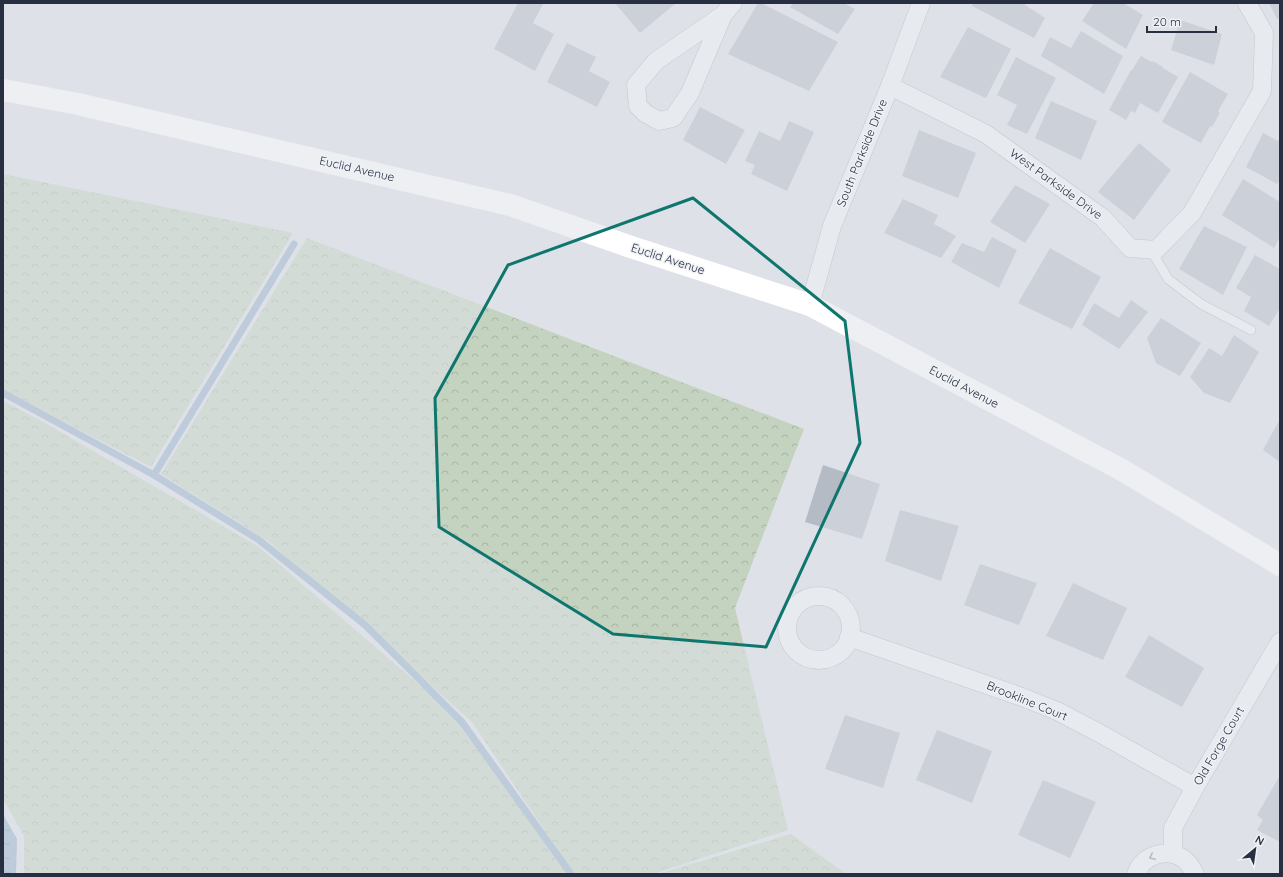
<svg xmlns="http://www.w3.org/2000/svg" width="1283" height="877" viewBox="0 0 1283 877" font-family="Quicksand,sans-serif">
  <defs>
    <pattern id="forest-crowns" width="20" height="18" patternUnits="userSpaceOnUse"><rect width="20" height="18" fill="#c3d3bf"/><path d="M2 6a3 3 0 1 1 6 0M12 15a3 3 0 1 1 6 0" fill="none" stroke="#a8b5a5"/></pattern>
    <pattern id="water-ripples" width="26" height="14" patternUnits="userSpaceOnUse"><rect width="26" height="14" fill="#98afca"/><path d="M2 4q2-2 4 0t4 0M15 11q2-2 4 0t4 0" fill="none" stroke="#7c8fa5"/></pattern>
  </defs>
  <rect width="100%" height="100%" fill="#dee2e8"/>
  <g fill="url(#forest-crowns)">
    <path d="M3 174 293 233 151 467 3 390Z"/>
    <path d="M307 238 804 429 735 608 788 830 653 874H574L472 722 268 541 161 474Z"/>
    <path d="M3 401 38 419 259 547 458 718 567 874H24V836L3 799Z"/>
    <path d="M791 834 846 874H658Z"/>
  </g>
  <path fill="url(#water-ripples)" d="M3 814 17 839 16 874H3Z"/>
  <g fill="none" stroke-linecap="round" stroke-linejoin="round">
    <g stroke="#98afca" stroke-width="7">
      <path d="M3 393 154 475 259 540 365 625 462 722 571 874"/>
      <path d="M154 475 294 244"/>
    </g>
  </g>
  <g fill="#b5bbc5">
    <path d="M518 3H541L543 4 533 23 554 34 535 71 494 49Z"/>
    <path d="M615 3H676L640 33Z"/>
    <path d="M758 3H761L838 42 809 91 728 54Z"/>
    <path d="M793 3H844L855 9 838 34 790 7Z"/>
    <path d="M973 3H1026L1025 5 1045 18 1034 38 972 6Z"/>
    <path d="M1094 3H1123L1143 15 1126 49 1082 21Z"/>
    <path d="M1269 3H1280V18L1277 19Z"/>
    <path d="M1180 20 1222 34 1214 65 1171 50Z"/>
    <path d="M968 27 1011 49 986 98 940 77Z"/>
    <path d="M1081 31 1123 56 1104 94 1041 56 1050 37 1071 48Z"/>
    <path d="M567 43 596 57 589 71 610 82 597 107 547 82Z"/>
    <path d="M1141 56 1152 62 1153 61 1163 67V68L1178 77 1158 113 1140 103 1135 113 1131 111 1126 120 1109 110 1131 70H1132Z"/>
    <path d="M1016 57 1056 78 1027 134 1007 125 1017 105 997 95Z"/>
    <path d="M1190 72 1228 94 1218 111 1220 113 1212 127 1210 126 1201 143 1162 122Z"/>
    <path d="M1051 101 1097 121 1081 160 1035 138Z"/>
    <path d="M700 107 745 130 726 164 683 140Z"/>
    <path d="M789 121 814 132 787 191 751 174 755 165 745 161 759 131 780 141Z"/>
    <path d="M919 130 976 153 958 198 902 176Z"/>
    <path d="M1263 133 1278 141 1280 137V179L1277 184 1246 167Z"/>
    <path d="M1139 143 1171 170 1134 220 1098 192Z"/>
    <path d="M1243 179 1280 202V237L1274 248 1222 215Z"/>
    <path d="M1015 185 1050 204 1025 243 990 222Z"/>
    <path d="M903 199 938 215 934 224 956 236 941 258 884 233Z"/>
    <path d="M1204 226 1247 247 1223 295 1179 269Z"/>
    <path d="M992 237 1017 250 999 288 951 262 962 243 984 252Z"/>
    <path d="M1050 248 1101 277 1072 329 1018 303Z"/>
    <path d="M1255 255 1280 269V308L1269 326 1244 311 1251 297 1236 288Z"/>
    <path d="M1131 300 1148 312 1119 349 1082 325 1094 303 1119 318Z"/>
    <path d="M1161 318 1201 343 1180 376 1156 363 1147 338Z"/>
    <path d="M1234 335 1259 352 1230 403 1204 393 1190 377 1209 348 1222 356Z"/>
    <path d="M1280 419V462L1263 450Z"/>
    <path d="M823 465 880 484 862 539 805 522Z"/>
    <path d="M900 510 959 526 941 581 885 561Z"/>
    <path d="M980 564 1037 583 1019 625 964 605Z"/>
    <path d="M1073 583 1127 608 1103 660 1046 636Z"/>
    <path d="M1149 635 1204 668 1182 707 1125 677Z"/>
    <path d="M845 715 900 733 883 788 825 769Z"/>
    <path d="M937 730 992 751 972 803 916 780Z"/>
    <path d="M1280 775V842L1257 830 1263 820 1257 815Z"/>
    <path d="M1043 780 1096 802 1070 858 1018 835Z"/>
  </g>
  <g fill="none" stroke-linecap="round" stroke-linejoin="round">
    <g stroke="#a3a9b2" stroke-width="10">
      <path id="service" d="M1151 250 1168 279 1201 304 1251 330"/>
    </g>
    <g stroke="#a3a9b2" stroke-width="19">
      <g id="minor">
        <path d="M723 15 690 93 673 118 659 121 645 113 638 106 636 85 656 61 723 15 733 3"/>
        <path d="M890 86 986 134 1103 218 1130 248 1156 250 1192 213 1262 91 1264 33 1247 3"/>
        <path d="M810 305 832 226 890 86 921 3"/>
        <circle cx="819" cy="628" r="32"/>
        <path d="M849 637 1022 697 1057 711 1101 734 1195 787"/>
        <path d="M1173 854V828L1195 787 1280 642"/>
        <path d="M1136 874C1143 855 1167 847 1184 859 1189 863 1192 868 1195 874"/>
      </g>
    </g>
    <use href="#service" stroke="#f1f3f7" stroke-width="9"/>
    <use href="#minor" stroke="#f1f3f7" stroke-width="18"/>
    <path stroke="#fff" stroke-width="22" d="M3 90 78 104 510 205 628 246 810 305 1122 470 1280 565"/>
  </g>
  <defs><path id="oneway-chevron" d="M-2-3.5L2.5 0L-2 3.5" fill="none" stroke-width="1.6" stroke-linecap="round" stroke-linejoin="round"/></defs>
  <use stroke="#8c919c" href="#oneway-chevron" transform="translate(1152 857) rotate(155)"/>
  <path d="M0 0H1283V877H0ZM693 198 845 321 860 443 766 647 613 634 439 527 435 398 508 265Z" fill="#dee2e8" fill-opacity=".55" fill-rule="evenodd"/>
  <path fill="none" stroke="#0f766e" stroke-width="3" stroke-linejoin="round" d="M693 198 845 321 860 443 766 647 613 634 439 527 435 398 508 265Z"/>
  <g text-anchor="middle" stroke-width="3" stroke-linejoin="round" paint-order="stroke">
    <g font-size="12" fill="#272f40" stroke="#eef1f6">
      <text transform="translate(862 153) rotate(-68)" y="4">South Parkside Drive</text>
      <text transform="translate(357 169) rotate(13)" y="4">Euclid Avenue</text>
      <text transform="translate(1056 184) rotate(36)" y="4">West Parkside Drive</text>
      <text transform="translate(668 259) rotate(18)" y="4">Euclid Avenue</text>
      <text transform="translate(964 387) rotate(28)" y="4">Euclid Avenue</text>
      <text transform="translate(1027 701) rotate(22)" y="4">Brookline Court</text>
      <text transform="translate(1219 746) rotate(-60)" y="4">Old Forge Court</text>
    </g>
  </g>
  <rect width="1283" height="877" fill="none" stroke="#272f40" stroke-width="8"/>
  <g transform="translate(1255 849) rotate(29)" stroke="#eef1f6" stroke-width="3" paint-order="stroke">
  <path d="M0-3L7 15L0 10L-7 15Z" fill="#272f40"/>
  <text y="-6" font-size="11" font-weight="bold" text-anchor="middle" fill="#272f40">N</text>
  </g>
  <path d="M1147 26v6h69v-6" fill="none" stroke="#272f40" stroke-width="2"/>
  <text x="1153" y="26" font-size="12" fill="#272f40" stroke="#eef1f6" stroke-width="3" paint-order="stroke">20 m</text>
</svg>
